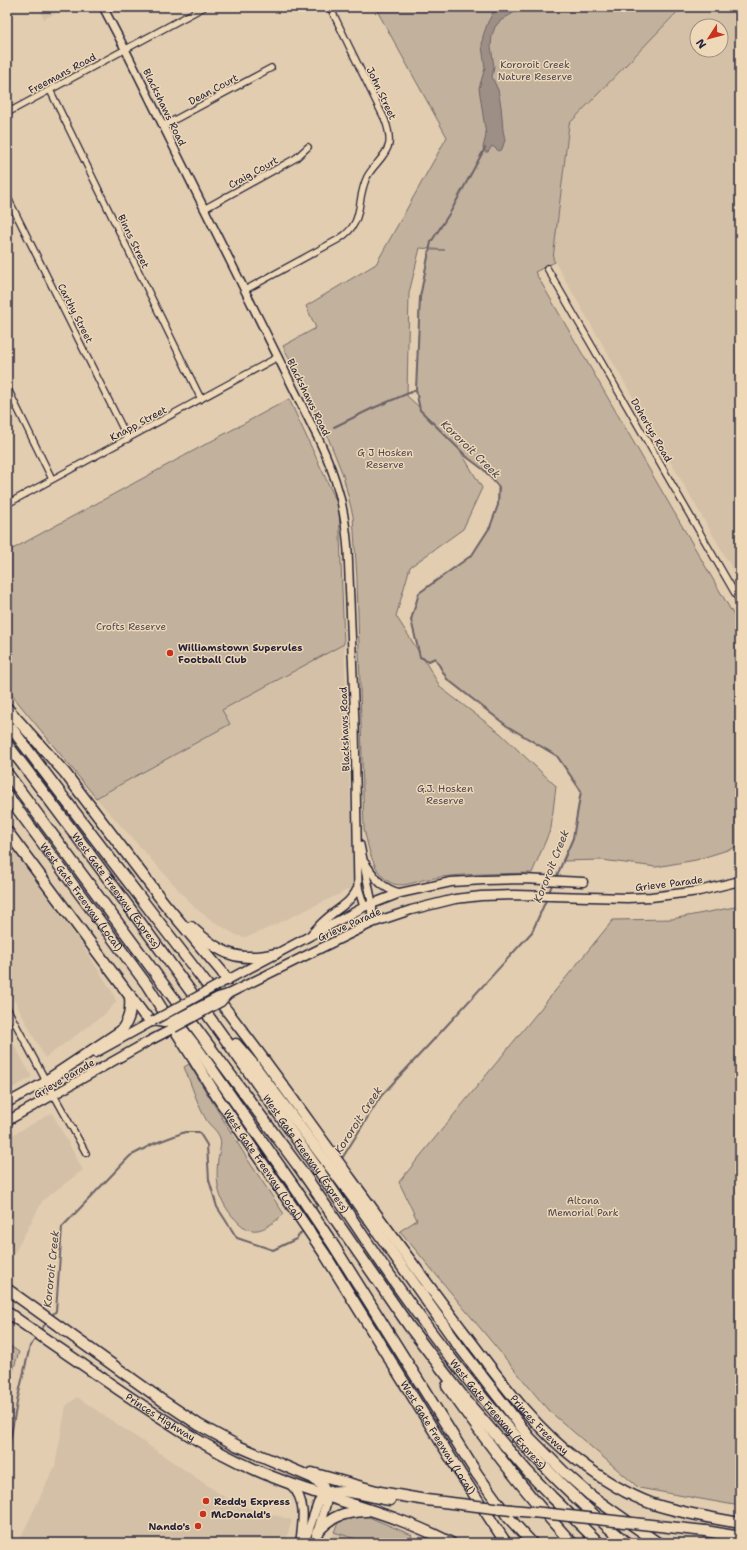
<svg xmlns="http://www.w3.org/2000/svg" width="747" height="1550" viewBox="0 0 747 1550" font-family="'Shantell Sans',sans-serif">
  <rect width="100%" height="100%" fill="#e2cdb0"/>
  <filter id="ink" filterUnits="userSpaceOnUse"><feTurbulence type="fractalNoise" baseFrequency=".025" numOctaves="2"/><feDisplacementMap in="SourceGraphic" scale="8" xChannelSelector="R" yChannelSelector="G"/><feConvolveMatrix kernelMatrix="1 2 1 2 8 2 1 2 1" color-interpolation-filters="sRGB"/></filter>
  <g filter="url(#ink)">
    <g fill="#d3c0a7" fill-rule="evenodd">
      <path d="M38 7H67L44 19Z"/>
      <path d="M682 7H740V582L553 259 569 124ZM697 26H721V50H697Z"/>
      <path d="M344 644 354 887 264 930 250 936 243 937 236 935 213 921 195 908 96 798 230 724 222 710Z"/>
      <path d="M7 827 113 993 116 1002 105 1014 45 1058 7 987Z"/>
      <path d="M7 1032 32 1077 7 1091Z"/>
      <path d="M52 1113 83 1170 43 1200 14 1254 7 1242V1138Z"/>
      <path d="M77 1397 235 1504 292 1520 285 1543H18L55 1466 66 1406Z"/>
      <path d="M334 1532 369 1543H331Z"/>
    </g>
    <g fill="#c2b19c" stroke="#726a6c" fill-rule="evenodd">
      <path d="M375 7H682L569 124 553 259 555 262 535 272 740 626V846L696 860 656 867 602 860 562 861 573 838 581 791 557 756 507 726 447 679 435 658 429 661 423 658 441 688 500 733 556 786 551 828 532 873C498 874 462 873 428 879 415 881 400 890 388 881 372 870 368 846 364 829L357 578 353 516 343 475 327 435 283 346 316 328 306 306 376 264 447 137ZM420 248 445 250H429L420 297 416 390 419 407 407 396 409 293ZM461 452 484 470 498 487V505L490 527 472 555 419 593 411 620 419 652 396 616 410 567 463 529 482 488Z"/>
      <path d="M289 399 339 507 344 644 222 710 230 724 96 798 7 689V552Z"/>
      <path d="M740 906V1506L639 1488 548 1410 400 1231 417 1220 399 1182 613 920 672 919Z"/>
      <path d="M189 1064 248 1160 284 1214C270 1225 256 1239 239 1223 219 1204 215 1186 218 1159 219 1153 222 1144 220 1138 217 1130 211 1127 207 1121 198 1107 191 1083 184 1067Z"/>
      <path d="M7 1344 19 1352 7 1389Z"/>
      <path d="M364 1515 412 1535 409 1543H369L334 1532 340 1518Z"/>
    </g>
    <path fill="#9e8f86" stroke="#6c6368" d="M496 7H523L500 21 495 27 492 35 491 46 494 67 492 77 498 90 501 106 503 130 505 140 502 149 499 151 492 146 488 152H485L483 148 486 135 479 88 485 68 482 46 483 36 488 22Z"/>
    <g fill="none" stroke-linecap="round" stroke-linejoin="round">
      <g stroke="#6c6368" stroke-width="2">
        <path d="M485 148 451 211 431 242 420 297 416 390 420 410 468 458 484 470 499 487 498 505 490 527 472 555 419 593 411 620 420 657 429 661 435 658 447 679 507 726 557 756 581 791 573 838 556 878"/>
        <path d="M334 427 371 409 416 390"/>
        <path d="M548 894 553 883"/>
        <path d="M341 1160 381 1096 438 1035 532 932 547 898"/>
        <path d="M314 1211 319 1201"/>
        <path d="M51 1317 56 1311 62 1227 130 1156 153 1144 185 1132H199L207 1145 209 1180 217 1207 237 1238 273 1250 296 1239 304 1229"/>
        <path d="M40 1331 47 1322"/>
        <path d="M7 1450 9 1447 18 1397 30 1346 37 1337"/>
      </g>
      <g stroke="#22223b" stroke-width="8">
        <g id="street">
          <path d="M50 90 201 399"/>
          <path d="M7 113 204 7"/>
          <path d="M163 126 271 68"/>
          <path d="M7 196 128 439"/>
          <path d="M204 209 296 158 308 147"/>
          <path d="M547 268 740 602"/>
          <path d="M245 290 339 239C366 222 355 202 367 177 373 165 386 157 389 144 390 135 388 128 385 120L330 7"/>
          <path d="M7 387 52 479"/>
          <path d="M7 504 278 357"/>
          <path d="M7 1008 46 1081"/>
          <path d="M54 1095 86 1153"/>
        </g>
      </g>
      <g stroke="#22223b" stroke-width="10">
        <g id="secondary">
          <path d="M103 7 125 49 319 440C337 478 345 508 348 551L355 726 358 887 364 907"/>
          <path d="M360 845 372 903"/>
          <path d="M365 863C376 879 381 888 400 893"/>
          <path d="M312 933C317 928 321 923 326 919 337 909 352 902 358 887"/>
        </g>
      </g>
      <g stroke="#22223b" stroke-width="11">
        <g id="primary">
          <path d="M372 903V923"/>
          <path d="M218 985 364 907 400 893 451 882 484 880 523 879 583 882"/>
          <path d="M228 994 372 923 411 910 455 899 481 896 515 895 627 898 651 897 699 891 740 881"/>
          <path d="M95 1053 153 1021 164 1023 170 1022"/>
          <path d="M46 1081 54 1095"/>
          <path d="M7 1103 50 1079"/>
          <path d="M7 1121 149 1041 174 1028"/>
          <path d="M291 1485C307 1500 303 1523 300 1543"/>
          <path d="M304 1543 318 1503 323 1495"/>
          <path d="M314 1543 326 1504 327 1497"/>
        </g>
      </g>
      <g stroke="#22223b" stroke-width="13">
        <g id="highway">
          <path d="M7 708 65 773 164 903 222 972 227 980"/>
          <path id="s1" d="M7 722C83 825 163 926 240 1028 273 1071 304 1115 336 1159 379 1218 421 1276 465 1334 499 1378 531 1425 576 1459 599 1477 625 1494 653 1504 681 1513 711 1518 740 1523"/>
          <path id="s2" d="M7 744C109 878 208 1014 305 1151 340 1199 371 1250 406 1298 470 1387 542 1474 627 1543"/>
          <path d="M7 773 301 1170 409 1326 441 1368 469 1404 527 1471 552 1497 599 1543"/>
          <path id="s3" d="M7 795 147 985 218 1098 324 1253 460 1473 506 1543"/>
          <path d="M7 831 144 1015 153 1021"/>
          <path d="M191 927C219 953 238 963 275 954"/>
          <path d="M182 1029 200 1052 293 1185 334 1246 477 1474 508 1517 532 1543"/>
          <path d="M236 1044 254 1065 357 1203 458 1345 530 1438 564 1472 590 1495 658 1543"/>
          <path d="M46 1081 121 1031C130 1019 131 1010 130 995"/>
          <path d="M7 1289 163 1401 199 1425 238 1446 313 1478 322 1485 327 1497"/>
          <path id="s4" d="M7 1312C40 1336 75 1359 109 1383 156 1415 204 1447 256 1470 320 1499 390 1510 451 1543"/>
          <path d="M447 1386C486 1441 526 1494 572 1543"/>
          <path d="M312 1473 380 1492 426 1500"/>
          <path d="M323 1495C335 1485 374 1498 390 1500"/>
          <path d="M511 1510 533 1512"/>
          <path d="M705 1531 740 1537"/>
          <path d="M317 1533C331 1515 346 1512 367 1511"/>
        </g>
      </g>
      <use href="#street" stroke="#eed8b7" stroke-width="5.5"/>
      <use href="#secondary" stroke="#eed8b7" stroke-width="7"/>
      <use href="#primary" stroke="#eed8b7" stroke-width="8"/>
      <use href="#highway" stroke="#eed8b7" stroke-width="10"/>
      <g stroke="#22223b" stroke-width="11" stroke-linecap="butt">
        <g id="primary-bridge">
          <path d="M153 1021 218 985"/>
          <path d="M170 1022 218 997 228 994"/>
          <path d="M174 1028 221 1002 228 994"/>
        </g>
      </g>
      <g stroke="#22223b" stroke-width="13" stroke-linecap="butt">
        <g id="highway-bridge">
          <path d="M426 1500 511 1510"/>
          <path d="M533 1512 705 1531"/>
        </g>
      </g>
      <use href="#primary-bridge" stroke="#eed8b7" stroke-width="8"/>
      <use href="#highway-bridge" stroke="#eed8b7" stroke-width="10"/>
    </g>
  </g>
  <g fill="#c8321e" stroke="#eed8b7" stroke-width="1.5">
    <circle cx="170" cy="653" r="4"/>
    <circle cx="206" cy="1501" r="4"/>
    <circle cx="203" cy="1514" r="4"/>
    <circle cx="198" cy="1526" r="4"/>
  </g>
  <g text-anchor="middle" stroke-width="3" stroke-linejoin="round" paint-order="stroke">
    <g font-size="10" fill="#4a4653" stroke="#eed8b7">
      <text x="535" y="68">Kororoit Creek<tspan x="535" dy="12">Nature Reserve</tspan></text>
      <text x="385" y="456">G J Hosken<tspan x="385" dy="12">Reserve</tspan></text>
      <text x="131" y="630">Crofts Reserve</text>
      <text x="445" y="792">G.J. Hosken<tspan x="445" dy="12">Reserve</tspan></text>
      <text x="583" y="1204">Altona<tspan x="583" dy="12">Memorial Park</tspan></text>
    </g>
    <g font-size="10" fill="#22223b" stroke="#eed8b7">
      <text transform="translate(62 73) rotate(-28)" y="4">Freemans Road</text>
      <text transform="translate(213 89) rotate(-28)" y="4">Dean Court</text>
      <text transform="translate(382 93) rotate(65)" y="4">John Street</text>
      <text transform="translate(165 107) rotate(64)" y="4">Blackshaws Road</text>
      <text transform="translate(253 172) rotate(-29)" y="4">Craig Court</text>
      <text transform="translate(134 241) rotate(64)" y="4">Binns Street</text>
      <text transform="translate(76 313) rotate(63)" y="4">Carthy Street</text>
      <text transform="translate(309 397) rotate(64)" y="4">Blackshaws Road</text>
      <text transform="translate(138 423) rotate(-28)" y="4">Knapp Street</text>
      <text transform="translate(652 430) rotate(60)" y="4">Dohertys Road</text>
      <text transform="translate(344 729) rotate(-92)" y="4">Blackshaws Road</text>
      <text transform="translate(669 883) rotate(-7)" y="4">Grieve Parade</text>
      <text dy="4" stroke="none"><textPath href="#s2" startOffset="183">West Gate Freeway (Express)</textPath></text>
      <text dy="4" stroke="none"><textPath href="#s3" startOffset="126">West Gate Freeway (Local)</textPath></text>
      <text transform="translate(349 924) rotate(-24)" y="4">Grieve Parade</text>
      <text transform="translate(64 1078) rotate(-30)" y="4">Grieve Parade</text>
      <text dy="4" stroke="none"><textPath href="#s2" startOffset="507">West Gate Freeway (Express)</textPath></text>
      <text dy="4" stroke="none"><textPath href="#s3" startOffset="450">West Gate Freeway (Local)</textPath></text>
      <text dy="4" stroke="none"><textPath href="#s2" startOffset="831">West Gate Freeway (Express)</textPath></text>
      <text dy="4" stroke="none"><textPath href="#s4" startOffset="186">Princes Highway</textPath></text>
      <text dy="4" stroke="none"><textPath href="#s1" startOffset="882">Princes Freeway</textPath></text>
      <text dy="4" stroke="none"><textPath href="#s3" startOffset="774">West Gate Freeway (Local)</textPath></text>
    </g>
    <g font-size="10" font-weight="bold" fill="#22223b" stroke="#eed8b7" text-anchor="start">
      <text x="178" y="651">Williamstown Superules<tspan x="178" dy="12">Football Club</tspan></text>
      <text x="214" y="1505">Reddy Express</text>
      <text x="211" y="1518">McDonald's</text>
      <text x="190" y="1530" text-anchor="end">Nando's</text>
    </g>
    <g font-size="11" font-style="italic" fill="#474352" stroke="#eed8b7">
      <text transform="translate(471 449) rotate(44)" y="4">Kororoit Creek</text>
      <text transform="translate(551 866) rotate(-68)" y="4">Kororoit Creek</text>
      <text transform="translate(358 1120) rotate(-57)" y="4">Kororoit Creek</text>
      <text transform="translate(51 1269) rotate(-84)" y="4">Kororoit Creek</text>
    </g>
  </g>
  <rect width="747" height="1550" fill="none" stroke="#eed8b7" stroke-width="24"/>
  <rect x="12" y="12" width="723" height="1526" fill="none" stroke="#22223b" stroke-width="1.5" filter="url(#ink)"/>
  <g transform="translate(709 38) rotate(234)"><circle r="19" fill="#eed8b7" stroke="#9c8f85"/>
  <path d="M0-3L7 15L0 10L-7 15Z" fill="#c8321e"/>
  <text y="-6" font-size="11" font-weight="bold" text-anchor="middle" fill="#22223b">N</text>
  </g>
</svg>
